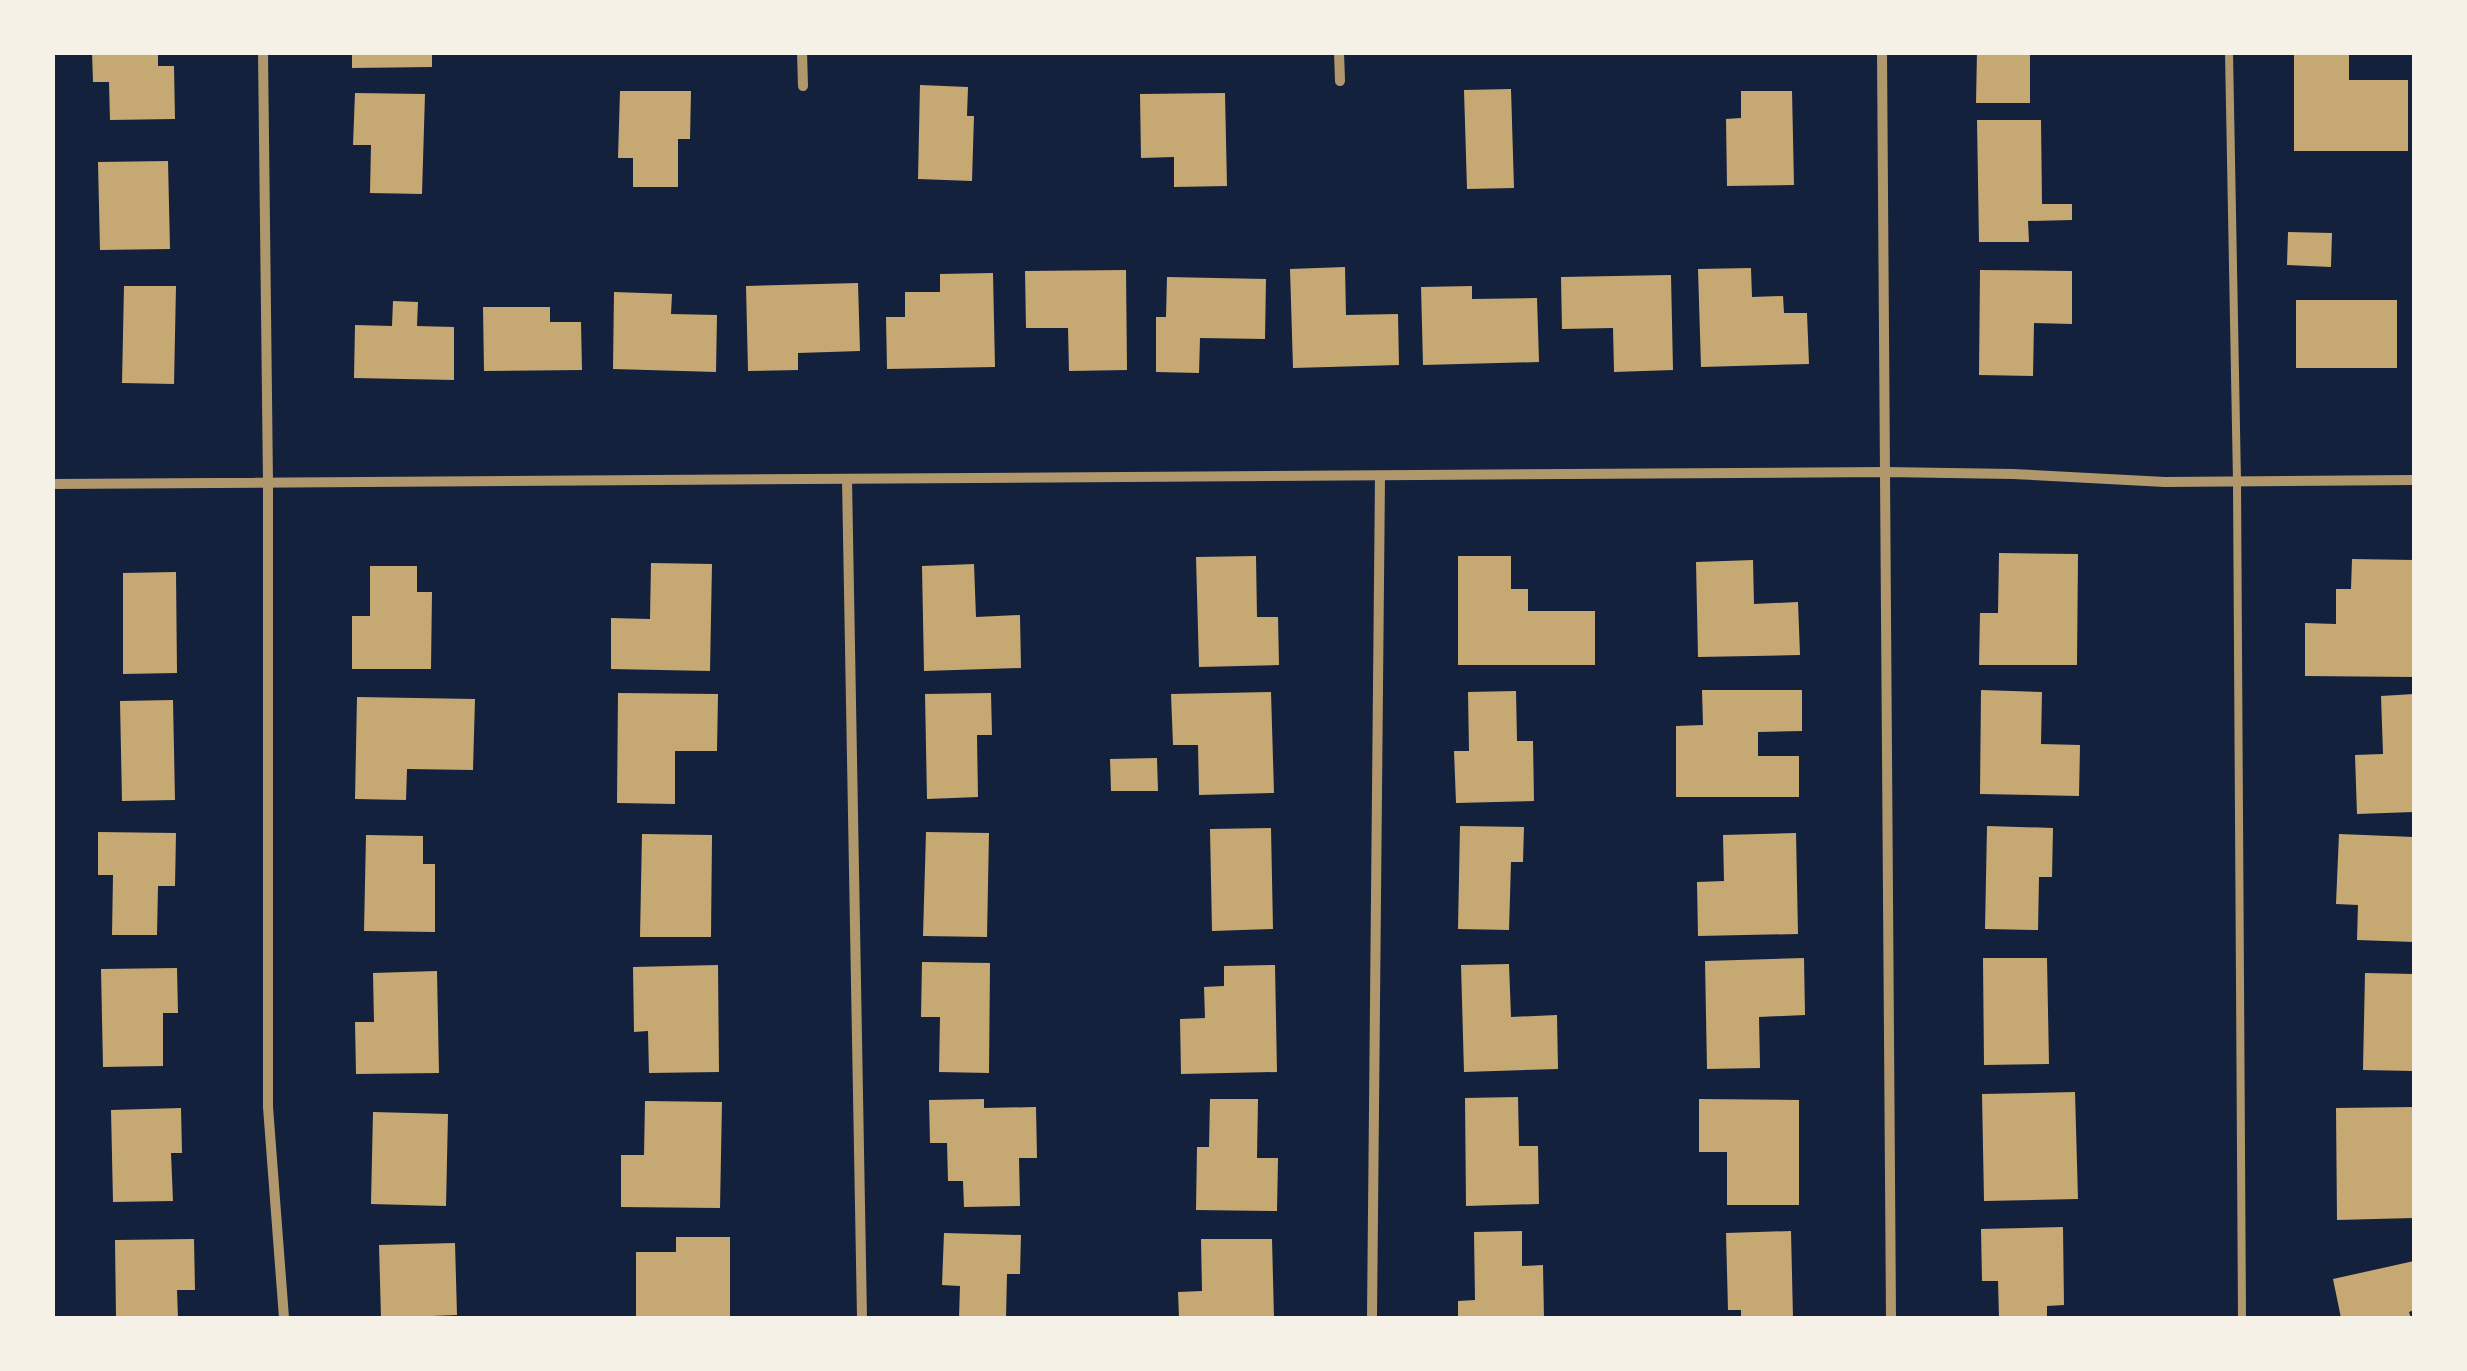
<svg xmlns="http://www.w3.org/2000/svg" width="2467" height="1371" viewBox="0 0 2467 1371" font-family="Overpass,sans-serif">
  <rect width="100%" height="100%" fill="#14213d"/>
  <g fill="#c6a872">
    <path d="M92 52H158V66H174L175 119 110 120 109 82H93Z"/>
    <path d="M352 52H432V67L352 68Z"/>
    <path d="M1977 52H2030V103H1976Z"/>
    <path d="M2294 52H2349V80H2408V151H2294Z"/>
    <path d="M920 85 968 87 967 116H974L972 181 918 179Z"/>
    <path d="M1511 89 1514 188 1467 189 1464 90Z"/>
    <path d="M620 91H691L690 139H678V187H633V158H618Z"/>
    <path d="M1741 91H1792L1794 185 1727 186 1726 119 1741 118Z"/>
    <path d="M355 93 425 94 422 194 370 193 371 145H353Z"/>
    <path d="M1225 93 1227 186 1174 187V157L1141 158 1140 94Z"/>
    <path d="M1977 120H2041L2042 204H2072V220L2028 221 2029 242H1979Z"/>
    <path d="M168 161 170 249 100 250 98 162Z"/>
    <path d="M2288 232 2332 233 2331 267 2287 265Z"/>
    <path d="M1345 267 1346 315 1398 314 1399 365 1293 368 1290 269Z"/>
    <path d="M1751 268 1752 297 1783 296 1784 313H1807L1809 364 1701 367 1698 269Z"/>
    <path d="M1126 270 1127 370 1069 371 1068 328H1026L1025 271Z"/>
    <path d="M1980 270 2072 271V324L2034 323 2033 376 1979 375Z"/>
    <path d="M993 273 995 367 887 369 886 317H905V292H940V274Z"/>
    <path d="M1671 275 1673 370 1614 372 1613 328 1562 329 1561 277Z"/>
    <path d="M1167 277 1266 279 1265 339 1200 338 1199 373 1156 372V317H1166Z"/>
    <path d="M858 283 860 351 798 353V370L748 371 746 286Z"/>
    <path d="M124 286H176L174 384 122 383Z"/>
    <path d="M1472 286V299L1537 298 1539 362 1423 365 1421 287Z"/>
    <path d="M614 292 672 294 671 314 717 315 716 372 613 369Z"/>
    <rect x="2296" y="300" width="101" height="68"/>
    <path d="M393 301 418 302 417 326 454 327V380L354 378 355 325 392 326Z"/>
    <path d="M483 307H550V322H581L582 370 484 371Z"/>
    <path d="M1999 553 2078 554 2077 665H1979L1980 613H1998Z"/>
    <path d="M1256 556 1257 617H1278L1279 665 1199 667 1196 557Z"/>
    <path d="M1458 556H1511V589H1528V611H1595V665H1458Z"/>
    <path d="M2352 559 2414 560V677L2305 676V623L2336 624V589H2351Z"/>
    <path d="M1753 560 1754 604 1798 602 1800 655 1698 657 1696 562Z"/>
    <path d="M651 563 712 564 710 671 611 669V618L650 619Z"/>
    <path d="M974 564 976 617 1020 615 1021 668 924 671 922 566Z"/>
    <path d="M370 566H417V592H432L431 669H352V616H370Z"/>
    <path d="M176 572 177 673 123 674V573Z"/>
    <path d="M1702 690H1802V731L1758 732V756H1799V797H1676V726L1703 725Z"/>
    <path d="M1981 690 2042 692 2041 744 2080 745 2079 796 1980 794Z"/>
    <path d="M1516 691 1517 741H1533L1534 801 1456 803 1454 751H1469L1468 692Z"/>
    <path d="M1271 692 1274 793 1199 795 1198 745H1173L1171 694Z"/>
    <path d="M618 693 718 694 717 751H675V804L617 803Z"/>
    <path d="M991 693 992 735H977L978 797 927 799 925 694Z"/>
    <path d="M2414 694V812L2357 814 2355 755 2383 754 2381 696Z"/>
    <path d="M357 697 475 699 473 770 407 769 406 800 355 799Z"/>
    <path d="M173 700 175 800 122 801 120 701Z"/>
    <path d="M1157 758 1158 791H1111L1110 759Z"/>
    <path d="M1460 826 1524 827 1523 862H1511L1509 930 1458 929Z"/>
    <path d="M1987 826 2053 828 2052 877H2039L2038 930 1985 929Z"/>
    <path d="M1271 828 1273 929 1212 931 1210 829Z"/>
    <path d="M98 832 176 833 175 886H158L157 935H112L113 875H98Z"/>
    <path d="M926 832 989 833 987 937 923 936Z"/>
    <path d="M1796 833 1798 934 1698 936 1697 882 1724 881 1723 835Z"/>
    <path d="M642 834 712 835 711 937H640Z"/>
    <path d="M2339 834 2414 837V942L2357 940 2358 905 2336 904Z"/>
    <path d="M366 835 423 836V864H435V932L364 931Z"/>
    <path d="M1804 958 1805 1015 1759 1017 1760 1068 1707 1069 1705 961Z"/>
    <path d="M1983 958H2047L2049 1064 1984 1065Z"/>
    <path d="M922 962 990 963 989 1073 939 1072 940 1017H921Z"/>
    <path d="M1509 964 1511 1017 1557 1015 1558 1069 1464 1072 1461 965Z"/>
    <path d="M718 965 719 1072 649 1073 648 1031 634 1032 633 967Z"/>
    <path d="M1275 965 1277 1072 1181 1074 1180 1019 1205 1018 1204 987 1224 986V966Z"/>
    <path d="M177 968 178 1013H163V1066L103 1067 101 969Z"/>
    <path d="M437 971 439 1073 356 1074 355 1022H374L373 973Z"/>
    <path d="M2365 973 2414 974V1071L2363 1070Z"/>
    <path d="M2075 1092 2078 1199 1984 1201 1982 1094Z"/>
    <path d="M1518 1097 1519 1146H1538L1539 1204 1466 1206 1465 1098Z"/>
    <path d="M984 1099V1108L1036 1107 1037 1158H1019L1020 1206 964 1207 963 1181H948L947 1143H930L929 1100Z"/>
    <path d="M1210 1099H1258L1257 1158H1278L1277 1211 1196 1210 1197 1147H1209Z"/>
    <path d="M1699 1099 1799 1100V1205H1727V1152H1699Z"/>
    <path d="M645 1101 722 1102 720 1208 621 1207V1155H644Z"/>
    <path d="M2414 1107V1218L2337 1220 2336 1108Z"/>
    <path d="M181 1108 182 1153H171L173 1201 113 1202 111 1110Z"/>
    <path d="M373 1112 448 1114 446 1206 371 1204Z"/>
    <path d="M2063 1227 2064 1305 2047 1306V1318H1999L1998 1281H1982L1981 1229Z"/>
    <path d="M1522 1231V1266L1543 1265 1544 1318H1458V1301L1475 1300 1474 1232Z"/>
    <path d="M1791 1231 1793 1318H1741V1310H1728L1726 1233Z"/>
    <path d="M944 1233 1021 1235 1020 1274H1007L1006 1318H959L960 1286 942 1285Z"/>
    <path d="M676 1237H730V1318H636V1252H676Z"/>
    <path d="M194 1239 195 1290H177L178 1318 116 1317 115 1240Z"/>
    <path d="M1201 1239H1272L1274 1318H1179L1178 1292 1202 1291Z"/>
    <path d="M455 1243 457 1315 381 1318 379 1245Z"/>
    <path d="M2414 1261V1310L2409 1312 2411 1318H2341L2333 1279Z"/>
  </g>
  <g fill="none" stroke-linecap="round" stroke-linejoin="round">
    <path stroke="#b1986c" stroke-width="8" d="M2229 52 2237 481 2242 1318"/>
    <g stroke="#b1986c" stroke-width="10">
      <path d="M263 52 268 483V1107L284 1318"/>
      <path d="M802 52 803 86"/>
      <path d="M1339 52 1340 81"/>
      <path d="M1882 52 1891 1318"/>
      <path d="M847 479 862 1318"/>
      <path d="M52 484 1886 472 2013 474 2165 482 2414 480"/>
      <path d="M1372 1318 1380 476"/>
    </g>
  </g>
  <rect width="2467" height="1371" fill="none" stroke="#f6f1e7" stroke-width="110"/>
</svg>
